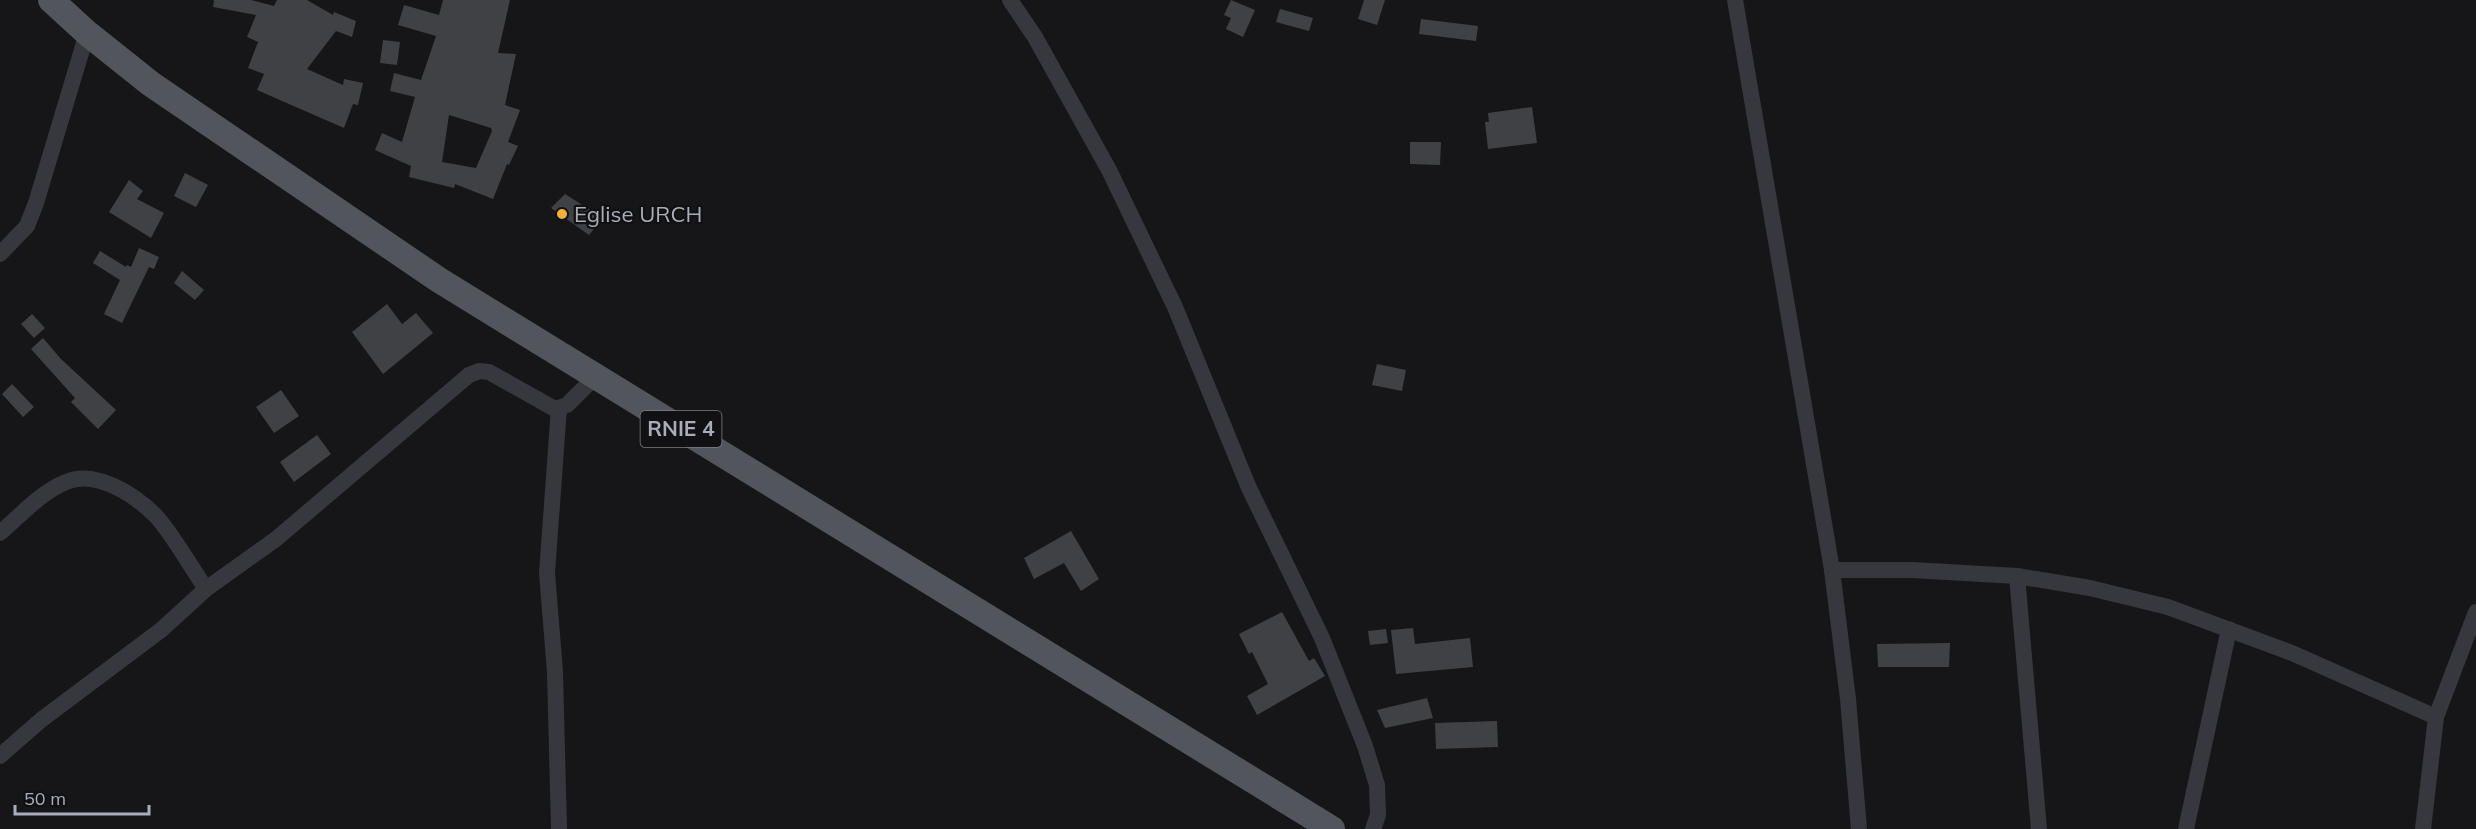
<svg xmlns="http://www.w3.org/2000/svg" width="2476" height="829" viewBox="0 0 2476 829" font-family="Mulish,sans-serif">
  <rect width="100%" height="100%" fill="#161618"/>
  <g fill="#404145" fill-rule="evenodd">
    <path d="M214 0H251L274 6 277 0H307L333 15 334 12 356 21 352 37 336 31 307 69 343 85 344 79 363 83 358 105 353 104 344 128 257 90 264 74 248 68 258 42 247 37 256 15 213 7Z"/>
    <path d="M443 0H510L498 53 516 54 505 105 520 110 508 142 518 146 509 165 507 164 493 199 455 184 454 188 409 177 411 166 375 150 382 133 402 142 415 97 390 91 394 73 421 80 436 36 398 25 404 5 439 15ZM449 115 491 128 492 131 476 168 442 162Z"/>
    <path d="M1231 0 1255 10 1243 37 1226 29 1231 18 1224 15Z"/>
    <path d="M1364 0H1385L1377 25 1358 19Z"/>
    <path d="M1280 9 1313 18 1309 31 1276 22Z"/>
    <path d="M1421 19 1478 26 1476 41 1419 34Z"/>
    <path d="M383 40 400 42 397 65 380 63Z"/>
    <path d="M1532 107 1537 143 1488 149 1485 122H1489L1488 113Z"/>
    <path d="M1410 142H1441L1440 165 1410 164Z"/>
    <path d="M185 173 208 185 196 207 174 196Z"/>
    <path d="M129 180 143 191 137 199 164 213 151 238 109 212Z"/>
    <path d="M565 194 603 218 589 235 551 208Z"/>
    <path d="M139 248 159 257 154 269 149 267 122 323 104 314 120 280 93 263 100 251 126 267 127 265 131 267Z"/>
    <path d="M182 271 204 290 195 300 174 283Z"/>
    <path d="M387 304 402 324 416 313 433 333 383 374 352 332Z"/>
    <path d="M32 314 45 328 34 338 21 324Z"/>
    <path d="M43 338 61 359 116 410 98 429 71 402 75 398 31 349Z"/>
    <path d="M1377 364 1406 370 1402 391 1372 385Z"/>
    <path d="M12 384 34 407 23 417 2 394Z"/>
    <path d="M281 390 299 416 274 433 256 407Z"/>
    <path d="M317 435 331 454 294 482 280 462Z"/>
    <path d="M1071 531 1099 579 1081 591 1064 563 1034 579 1024 558Z"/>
    <path d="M1282 612 1309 661 1314 658 1325 676 1257 715 1247 696 1268 684 1252 652 1249 654 1239 634Z"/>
    <path d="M1413 628 1415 644 1470 638 1473 667 1396 674 1391 630Z"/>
    <path d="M1386 629 1388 643 1370 645 1368 631Z"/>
    <path d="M1950 643 1949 667H1878L1877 644Z"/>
    <path d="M1427 698 1433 718 1385 728 1377 710Z"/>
    <path d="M1497 721 1498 747 1436 749 1435 723Z"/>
  </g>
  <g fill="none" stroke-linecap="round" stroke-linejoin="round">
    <g stroke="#37383d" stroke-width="16">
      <path d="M1010 0 1035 37 1109 170 1175 307 1249 488 1322 638 1365 746 1377 785 1378 815 1373 829"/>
      <path d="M1735 0 1832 570 1848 699 1859 829"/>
      <path d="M0 254 27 226 36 203 87 33"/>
      <path d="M0 533C20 516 41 492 66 482 96 469 135 495 156 516 173 535 191 567 206 589"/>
      <path d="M1832 570H1912L2017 576 2090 588 2168 607 2292 653 2436 717"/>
      <path d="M2017 576 2039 829"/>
      <path d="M0 756 41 720 161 630 206 589 276 539 469 375 479 371 489 372 555 409 567 405 596 376"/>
      <path d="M559 829 555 672 547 573 559 408"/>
      <path d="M2186 829 2229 629"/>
      <path d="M2423 829 2436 717 2476 612"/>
    </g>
    <path stroke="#53555c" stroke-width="26" d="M51 0 87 33 151 84 439 280 1332 829"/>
  </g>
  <circle fill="#f2b134" stroke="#111113" stroke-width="2" cx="562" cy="214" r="6"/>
  <g text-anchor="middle" stroke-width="4.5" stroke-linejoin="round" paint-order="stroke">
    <rect fill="#111113" stroke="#7b7e86" stroke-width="1.5" x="640.5" y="411" width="81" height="36" rx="4.5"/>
    <g font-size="21" font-weight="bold" fill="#a8adb8">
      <text x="681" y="436">RNIE 4</text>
    </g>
    <g font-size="22" fill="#a8adb8" stroke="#111113" text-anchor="start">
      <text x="574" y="222">Eglise URCH</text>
    </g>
  </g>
  <path d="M15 805v9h134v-9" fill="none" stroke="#a8adb8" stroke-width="3"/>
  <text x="24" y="805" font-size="18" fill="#a8adb8" stroke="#111113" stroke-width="4.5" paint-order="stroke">50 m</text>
</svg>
